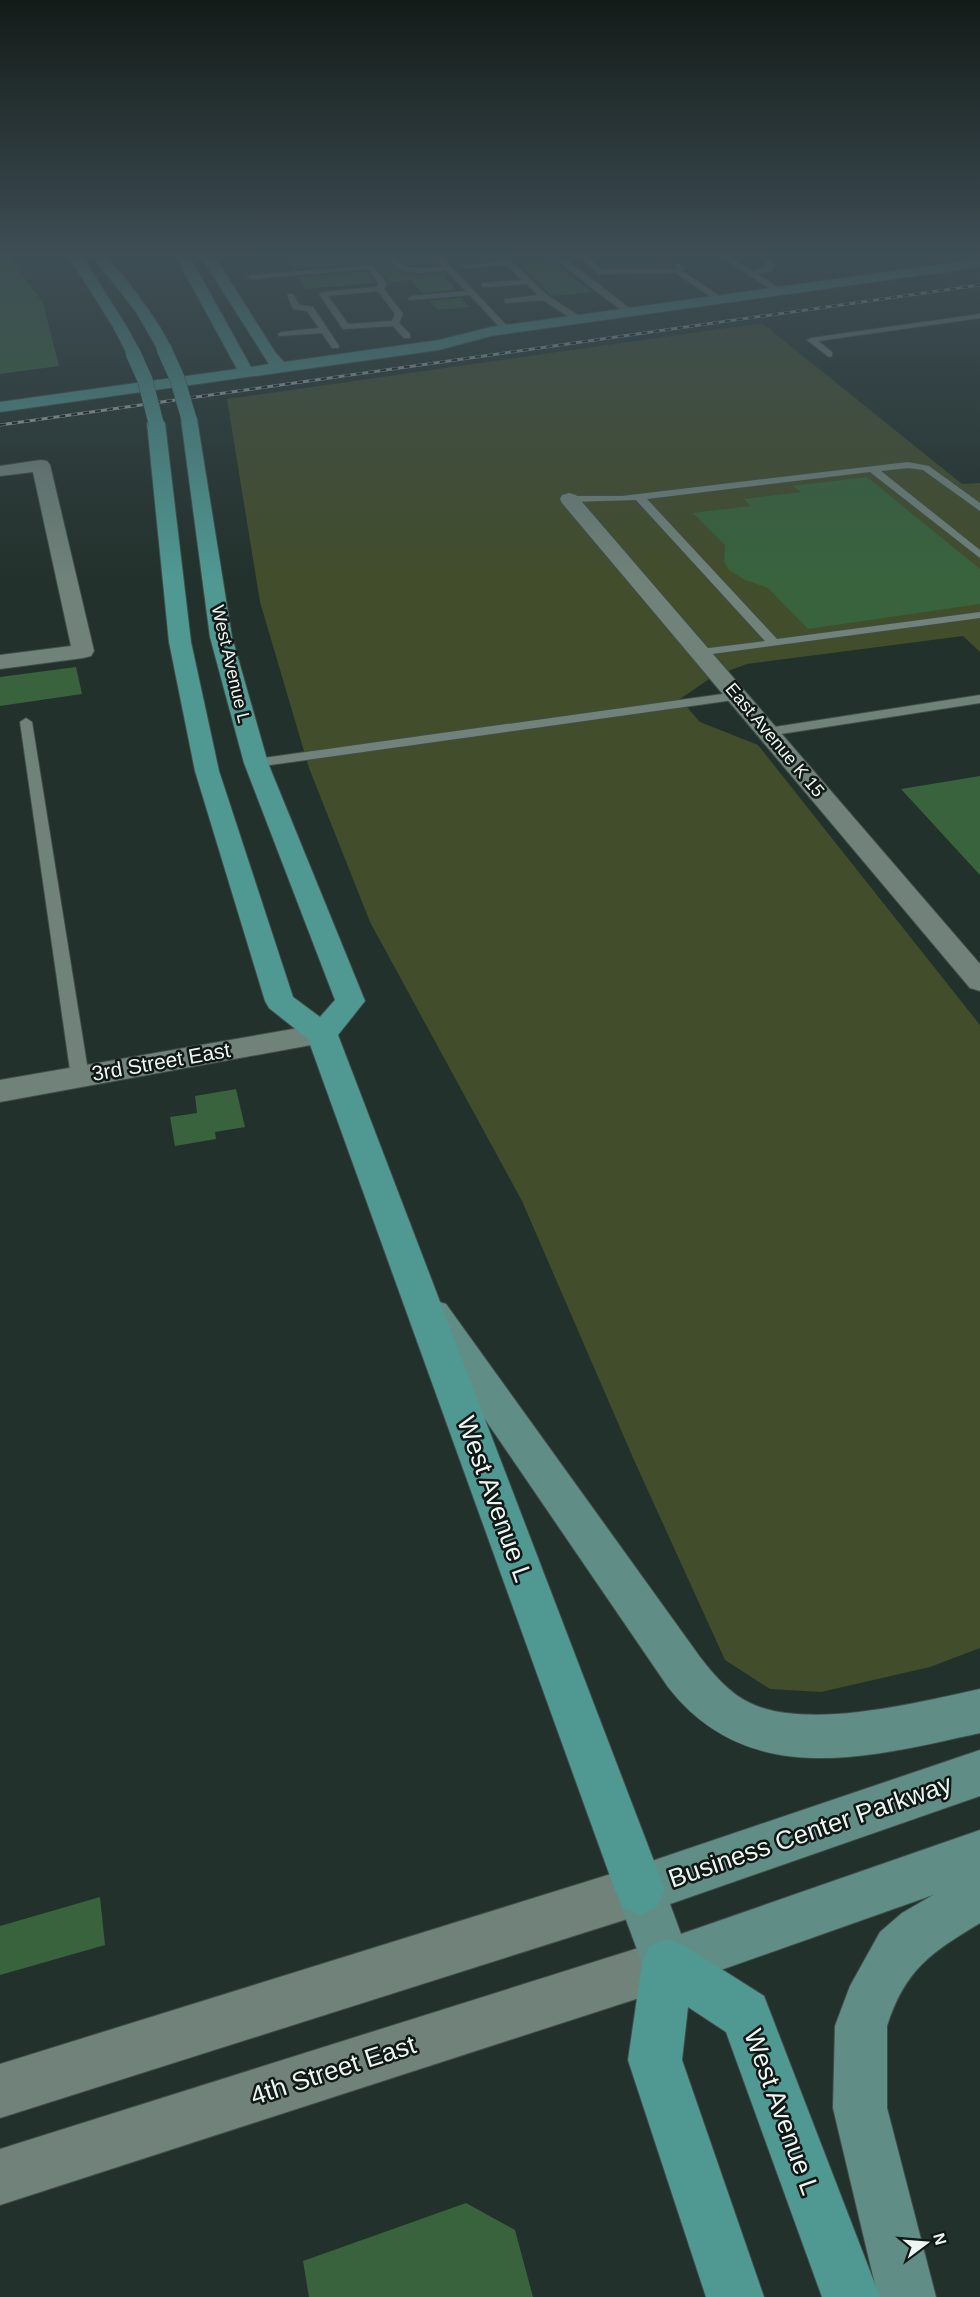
<svg xmlns="http://www.w3.org/2000/svg" width="980" height="2297" viewBox="0 0 980 2297" font-family="Arial,sans-serif">
  <rect width="100%" height="100%" fill="#22312b"/>
  <path fill="#424d2b" d="M762 323 962 484 980 483V652L963 636 747 664 712 677 680 699 700 722 758 745 980 1025V1648L930 1667 821 1692 770 1689 725 1660 634 1460 522 1201 370 922 309 768 260 602 227 399Z"/>
  <g fill="#38633c">
    <path d="M0 257H9L43 303 59 366 0 374Z"/>
    <path d="M284 257H384L391 266 406 273 421 275 445 272 450 277 445 278 456 290 422 293 411 280 389 282 373 263 292 269Z"/>
    <path d="M397 257H433L438 264 410 265Z"/>
    <path d="M558 262 561 267 592 292 552 296 523 269H526L523 265Z"/>
    <path d="M367 271 376 283 306 289 298 277Z"/>
    <path d="M463 298 464 299H462L469 307 438 310 429 301Z"/>
    <path d="M867 477 980 569V604L808 629 768 588 745 580 729 570 724 562 725 545 693 513 750 506 744 499 801 492 793 486Z"/>
    <path d="M76 667 82 694 0 706V677Z"/>
    <path d="M980 776V875L901 789Z"/>
    <path d="M236 1089 245 1127 215 1132 216 1139 175 1146 170 1117 197 1113 195 1096Z"/>
    <path d="M100 1897 105 1945 0 1975V1926Z"/>
    <path d="M466 2203 515 2230 533 2297H309L303 2261Z"/>
  </g>
  <g fill="none" stroke-linecap="round" stroke-linejoin="round">
    <g stroke="#404e49" stroke-width="2">
      <g id="lane">
        <path d="M386 257H393C407 273 424 268 443 266L435 257H442L511 330 504 332 470 295 409 300 408 298 412 296 466 291 446 270C423 273 402 278 386 257Z"/>
        <path d="M500 257H507L547 295 581 317V321H575L543 300 505 303V299H508L538 295 527 284 482 287V283H485L522 280 507 265 465 268 461 266 503 261Z"/>
        <path d="M580 257H588L601 270 676 269 675 264H681L685 268 682 271 724 299 717 301 676 273 599 274Z"/>
        <path d="M721 257H730L752 271 765 267 767 264 759 257H767L775 264 771 271 757 274 782 290 775 292Z"/>
        <path d="M562 261H568L632 310V314H626L562 265Z"/>
        <path d="M373 265 387 284 384 289 403 314 399 323 410 334V338H404L393 326 343 329 319 294 323 292 377 287 379 284 368 269 251 279 247 277 251 275ZM378 291 395 314 392 321 348 324 328 296Z"/>
        <path d="M287 294H293L299 305 313 307 339 346 338 348H332L322 333 279 336 278 334 282 332 319 328 307 311 293 309Z"/>
        <path d="M980 314V318L818 341 832 352V356L829 357 807 340 811 338Z"/>
        <path d="M908 462 929 466 980 503V511L923 470 908 468 881 471 980 550V558L870 472 647 499 777 639 980 612V618L697 656 695 653 701 649 765 641 636 500 569 502 564 499 569 496H622Z"/>
        <path d="M737 692 741 693 743 696 741 699 256 767 249 763 256 759Z"/>
        <path d="M980 695V703L768 736 761 732 768 728Z"/>
        <path d="M26 718 32 722 89 1077 86 1081H74L71 1077 20 722Z"/>
      </g>
    </g>
    <g stroke="#404e49" stroke-width="2">
      <g id="street">
        <path d="M41 460 47 461 50 465 94 651 91 656 83 658 0 669V655L71 646 33 472 0 476V466Z"/>
        <path d="M569 493 576 495 980 964V991L970 988 562 503 560 499 562 495Z"/>
        <path d="M322 1024 333 1027 337 1034 333 1041 0 1102V1080Z"/>
        <path d="M640 1865 657 1873 665 1890 657 1907 640 1915 0 2118V2064Z"/>
        <path d="M667 1939 685 1946 692 1964 685 1982 667 1989 0 2205V2149Z"/>
      </g>
    </g>
    <g stroke="#404e49" stroke-width="2">
      <g id="secondary">
        <path d="M433 1300 446 1304 700 1657C714 1675 729 1693 750 1703 807 1731 920 1702 980 1689V1733C870 1757 749 1791 668 1687L420 1324 415 1314 420 1304Z"/>
        <path d="M980 1750V1796L670 1904 681 1934 980 1830V1923C932 1952 905 1969 887 2026V2108L936 2297H878L833 2108 835 2026 850 1986 880 1932 902 1913 933 1895 667 1989 649 1982 615 1890 623 1873 640 1865Z"/>
      </g>
    </g>
    <g stroke="#404e49" stroke-width="2">
      <g id="primary">
        <path d="M69 257H83L127 327 141 353 138 356H128L113 327Z"/>
        <path d="M93 257H107C132 286 155 315 172 349L169 352H159L136 312Z"/>
        <path d="M176 257H190L251 367 269 364 201 257H215L275 352 284 362 439 340 491 327 980 259V267L491 336 439 350 0 412V402L237 369Z"/>
        <path d="M189 414 195 415 197 419 232 637 268 763 365 1001 338 1035 665 1890 657 1907 640 1915 623 1907 615 1890 308 1039 269 1008 265 1001 195 771 169 642 147 423 150 419H162L165 423 191 642 219 771 293 997 320 1017 335 1000 244 763 210 637 181 419 183 415Z"/>
        <path d="M667 1939 685 1946 764 1996 880 2297H822L726 2032 688 2007 682 2060 764 2297H706L628 2060 642 1964 649 1946Z"/>
      </g>
    </g>
    <use href="#lane" fill="#70827a" fill-rule="evenodd"/>
    <use href="#street" fill="#70827a" fill-rule="evenodd"/>
    <use href="#secondary" fill="#608d86" fill-rule="evenodd"/>
    <use href="#primary" fill="#509892" fill-rule="evenodd"/>
    <g stroke="#a8b3af" stroke-width="3">
      <path id="rail" d="M0 425 980 285"/>
    </g>
    <use href="#rail" stroke="#111815" stroke-width="2" stroke-dasharray="6" stroke-linecap="butt"/>
    <g stroke="#404e49" stroke-width="16" stroke-linecap="butt">
      <g id="primary-bridge">
        <path d="M164 349 177 378 189 419"/>
        <path d="M133 353 145 380 156 423"/>
      </g>
    </g>
    <use href="#primary-bridge" stroke="#509892" stroke-width="15"/>
  </g>
  <linearGradient id="sky" x2="0" y2="1"><stop stop-color="#131b18"/><stop offset="0.44" stop-color="#3e4e55"/><stop offset="1" stop-color="#3e4e55" stop-opacity="0"/></linearGradient>
  <rect width="980" height="579" fill="url(#sky)"/>
  <g text-anchor="middle" stroke-width="5" stroke-linejoin="round" paint-order="stroke">
    <g font-size="18" fill="#ecf6f2" stroke="#111815">
      <text transform="translate(231 664) rotate(77)" y="6">West Avenue L</text>
      <text transform="translate(775 740) rotate(50)" y="6">East Avenue K 15</text>
    </g>
    <g font-size="21" fill="#ecf6f2" stroke="#111815">
      <text transform="translate(161 1062) rotate(-10)" y="7">3rd Street East</text>
    </g>
    <g font-size="26" fill="#ecf6f2" stroke="#111815">
      <text transform="translate(495 1499) rotate(70)" y="9">West Avenue L</text>
      <text transform="translate(810 1831) rotate(-19)" y="9">Business Center Parkway</text>
      <text transform="translate(333 2070) rotate(-18)" y="9">4th Street East</text>
      <text transform="translate(782 2112) rotate(70)" y="9">West Avenue L</text>
    </g>
  </g>
  <g transform="translate(926 2243) rotate(74)" stroke="#111815" stroke-width="4.5" paint-order="stroke">
  <path d="M0-4.5L10 22L0 15L-10 22Z" fill="#ecf6f2"/>
  <text y="-9" font-size="16" font-weight="bold" text-anchor="middle" fill="#ecf6f2">N</text>
  </g>
</svg>
